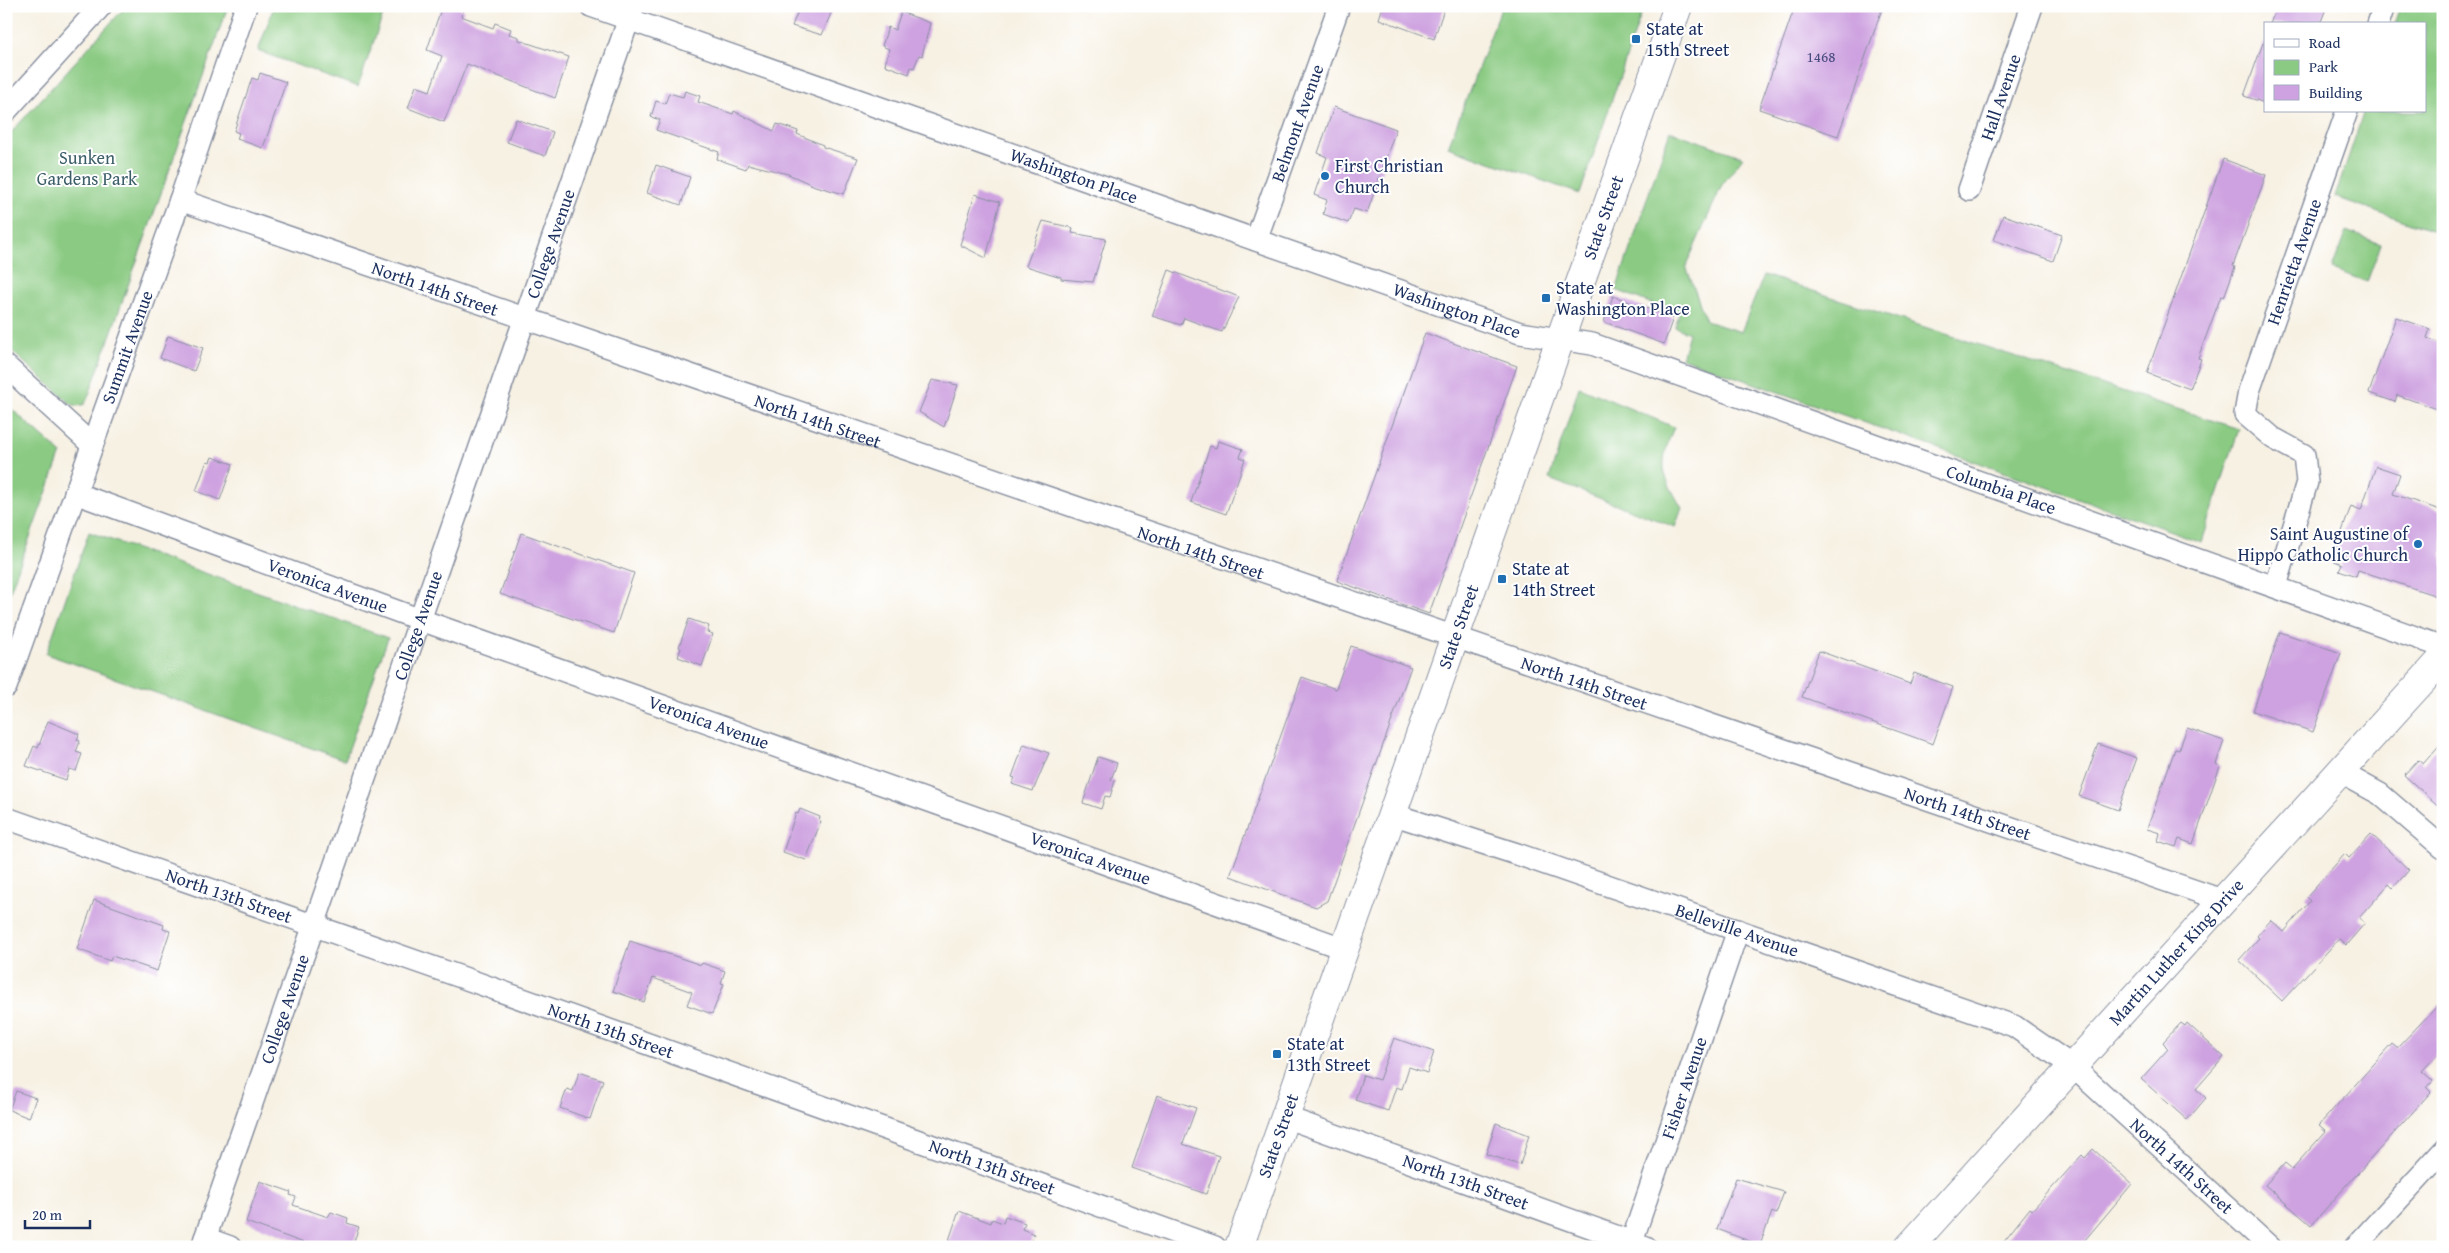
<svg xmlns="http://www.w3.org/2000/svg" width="2449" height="1253" viewBox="0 0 2449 1253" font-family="'Gentium Book Plus',serif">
  <rect width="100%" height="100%" fill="#fff"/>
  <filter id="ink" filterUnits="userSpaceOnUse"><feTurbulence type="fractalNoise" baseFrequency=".02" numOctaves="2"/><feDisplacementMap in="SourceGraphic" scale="10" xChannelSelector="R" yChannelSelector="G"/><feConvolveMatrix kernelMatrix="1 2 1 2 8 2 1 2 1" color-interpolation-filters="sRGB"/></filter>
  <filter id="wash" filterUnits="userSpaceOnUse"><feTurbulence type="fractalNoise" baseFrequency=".0096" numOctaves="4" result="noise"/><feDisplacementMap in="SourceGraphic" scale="20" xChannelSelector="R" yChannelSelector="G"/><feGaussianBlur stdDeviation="1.12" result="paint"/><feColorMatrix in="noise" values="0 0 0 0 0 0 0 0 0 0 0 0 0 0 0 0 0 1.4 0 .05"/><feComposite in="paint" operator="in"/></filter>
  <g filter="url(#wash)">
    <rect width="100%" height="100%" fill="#f7f1e3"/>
    <g fill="#8aca82" stroke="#527c70">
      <path d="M126 6H228L89 395 85 404 78 406 71 404 6 346V138Z"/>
      <path d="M274 6H386L358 87 258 51Z"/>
      <path d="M1502 6H1644L1580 194 1448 147Z"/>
      <path d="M2400 6H2443V234L2335 197 2364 111H2425V24H2394Z"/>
      <path d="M1670 131 1743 157 1722 185 1686 266 1706 321 1741 332 1764 275 2239 429 2202 542 1682 358 1689 333 1675 327 1679 314 1616 290Z"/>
      <path d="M2346 231 2381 244 2367 282 2332 269Z"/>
      <path d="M1579 387 1674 427C1658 467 1661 472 1682 508L1675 527 1549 479Z"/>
      <path d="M6 404 61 453 6 602Z"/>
      <path d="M89 532 388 638 345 760 46 654Z"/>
    </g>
    <g id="blocks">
      <g fill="#cea2e0">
        <path d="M442 6H454L464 10 461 16 493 28 495 23 511 29 509 34 519 37V40L569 57 555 98 467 64 444 122 408 108 416 86 430 91 442 56 427 50Z"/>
        <path d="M800 6H834L822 35 792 26Z"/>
        <path d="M1383 6H1445L1434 39 1379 19Z"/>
        <path d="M1795 6H1883L1838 136 1759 109Z"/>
        <path d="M2277 6H2327L2320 24H2270Z"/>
        <path d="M901 12 930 23 922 56 919 55 914 68 911 67 909 74 885 65 889 49 882 46 888 27 895 30Z"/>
        <path d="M2263 43 2265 44V103L2244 96Z"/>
        <path d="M260 73 286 82 263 148 237 139 239 133 234 131 252 78 258 80Z"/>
        <path d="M685 91 700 96 698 102 733 114 734 111 774 131 777 124 798 131 797 134 823 145V147L858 158 844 194 815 186 788 174 748 164 746 169 717 159 719 152 656 130 660 120 651 117 656 101 665 104 669 93 683 97Z"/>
        <path d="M1334 107 1396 129 1367 213 1354 209 1348 223 1323 214 1327 200 1314 195 1327 157 1318 153Z"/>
        <path d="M516 119 553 132 545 156 507 142Z"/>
        <path d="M2223 159 2266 175 2233 266 2235 267 2224 297 2221 296 2198 358 2201 359 2190 389 2147 373Z"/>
        <path d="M656 165 690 177 681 205 647 193Z"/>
        <path d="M975 194 1000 202 986 258 960 245Z"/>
        <path d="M2003 215 2062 235 2053 261 1994 240Z"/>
        <path d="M1043 221 1073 228 1072 233 1106 239 1093 282 1061 279V277L1026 266Z"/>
        <path d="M1169 270 1239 297 1222 332 1184 318 1181 325 1152 316Z"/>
        <path d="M1613 296 1673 318 1664 344 1604 322Z"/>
        <path d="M2396 317 2430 329 2427 338 2443 344V411L2397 395 2395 402 2369 393Z"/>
        <path d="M1425 333 1517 366 1429 614 1337 581Z"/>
        <path d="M168 336 203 348 194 371 160 358Z"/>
        <path d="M932 380 958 385 944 427 919 412Z"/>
        <path d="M1218 441 1243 449 1240 457 1245 459 1226 514 1191 502 1210 446 1216 448Z"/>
        <path d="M212 457 233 464 220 500 196 491 207 461 210 462Z"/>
        <path d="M2376 466 2400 474 2393 494 2443 511V598L2358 570 2356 576 2339 570 2342 564 2332 560 2351 506 2361 510Z"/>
        <path d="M521 533 634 573 614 633 500 594Z"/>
        <path d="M689 619 709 626 707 632 713 634 702 666 678 657 681 648 679 647Z"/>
        <path d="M2280 632 2341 653 2313 732 2253 711Z"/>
        <path d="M1351 646 1411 667 1327 901 1316 907 1230 876 1302 677 1336 689Z"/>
        <path d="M1819 651 1910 684 1914 673 1953 687 1933 744 1802 697Z"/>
        <path d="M48 721 79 734 77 740 80 741 76 752 82 754 76 771 69 769 66 780 26 766 34 746 38 748Z"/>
        <path d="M2187 728 2224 741 2216 764 2220 766 2193 844 2179 839 2176 847 2158 841 2160 833 2147 829 2175 749 2179 750Z"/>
        <path d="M2443 741V810L2404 775 2418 760 2423 764Z"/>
        <path d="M1024 744 1049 753 1033 791 1012 784 1015 778 1012 777Z"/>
        <path d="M2098 744 2137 758 2118 810 2079 796Z"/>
        <path d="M1098 757 1117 763 1111 780 1115 781 1110 797 1105 796 1101 809 1083 803Z"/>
        <path d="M800 809 820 817 819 821H821L806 860 783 852 796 813 798 814Z"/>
        <path d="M2371 834 2409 870 2393 888 2389 884 2359 918 2365 923 2346 945 2339 939 2282 1001 2239 960 2259 938 2257 936 2271 920 2284 932 2310 901 2306 897 2345 854 2349 858Z"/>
        <path d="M94 900 164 925 163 929 170 931 157 971 112 956 110 961 77 949Z"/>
        <path d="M630 941 701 965 702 963 725 971 721 983 724 984 712 1014 687 1005 692 992 653 978 644 1002 613 991Z"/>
        <path d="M2443 1000V1049L2422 1071 2433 1081 2427 1088 2431 1092 2311 1225 2265 1185 2285 1163 2292 1169 2326 1131 2319 1125 2392 1044 2397 1048Z"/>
        <path d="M2181 1023 2185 1026 2187 1023 2224 1057 2196 1089 2206 1098 2187 1120 2141 1079 2168 1049 2163 1042Z"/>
        <path d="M1394 1038 1434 1052 1427 1073 1409 1067 1402 1089 1396 1087 1388 1111 1355 1100 1363 1075 1379 1080Z"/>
        <path d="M579 1072 603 1080 590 1119 560 1108 567 1089 573 1091Z"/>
        <path d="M16 1091 36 1098 29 1118 9 1110Z"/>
        <path d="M1157 1095 1196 1108 1183 1144 1219 1156 1206 1194 1132 1168Z"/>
        <path d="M1496 1123 1529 1135 1520 1165 1486 1154Z"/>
        <path d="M2093 1149 2132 1184 2079 1247H1999L2030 1208 2032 1210 2082 1155 2085 1158Z"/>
        <path d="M1736 1178 1784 1192 1776 1214 1772 1212 1760 1245 1717 1229Z"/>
        <path d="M260 1181 291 1192 290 1195 296 1197 293 1205 328 1217 331 1212 348 1218 347 1223 359 1227 352 1247H315L246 1222Z"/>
        <path d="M959 1211 991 1223 992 1219 1003 1223 1005 1216 1025 1223 1022 1229 1034 1234 1030 1247H959L948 1243Z"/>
      </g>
    </g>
  </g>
  <g filter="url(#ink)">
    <use href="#blocks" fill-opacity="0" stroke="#8990a0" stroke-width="1"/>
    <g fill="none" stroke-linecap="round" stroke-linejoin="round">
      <g stroke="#8990a0" stroke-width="24">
        <g id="minor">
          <path id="s1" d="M591 6 1520 333 1592 344 2443 647"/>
          <path d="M2378 24 2384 6"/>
          <path d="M6 111 101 6"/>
          <path id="s2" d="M1969 190 2032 6"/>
          <path id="s3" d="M180 200C860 438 1541 669 2222 900"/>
          <path id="s4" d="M1256 240 1339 6"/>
          <path d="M6 366 92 445"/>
          <path id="s5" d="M75 493 421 620 1345 949"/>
          <path id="s6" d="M2276 586 2307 482 2304 455 2273 438 2245 414 2249 391 2347 111"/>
          <path id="s7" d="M6 687 180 200 246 6"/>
          <path d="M2340 772 2380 794 2443 848"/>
          <path id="s8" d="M1392 814 1517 854 2014 1026 2072 1066 2270 1247"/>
          <path id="s9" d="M6 818 461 977 1215 1247"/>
          <path id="s10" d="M1285 1117 1646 1247"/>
          <path d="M205 1238 230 1247"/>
          <path id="s11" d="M202 1247 633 7"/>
          <path id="s12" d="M1630 1247 1738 930"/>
          <path d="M2355 1247 2443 1151"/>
        </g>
      </g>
      <g stroke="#8990a0" stroke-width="30">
        <g id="tertiary">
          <path id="s13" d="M1909 1247 2443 658"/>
        </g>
      </g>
      <g stroke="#8990a0" stroke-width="30">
        <g id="secondary">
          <path id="s14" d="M1239 1247 1678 6"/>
        </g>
      </g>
      <use href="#minor" stroke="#fff" stroke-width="21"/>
      <use href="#tertiary" stroke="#fff" stroke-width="28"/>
      <use href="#secondary" stroke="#fff" stroke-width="28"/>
    </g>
  </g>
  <g fill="#1f6fb2" stroke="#fff" stroke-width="2">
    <rect x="1631" y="34" width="10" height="10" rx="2.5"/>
    <circle cx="1325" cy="176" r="5"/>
    <rect x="1541" y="293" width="10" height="10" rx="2.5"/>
    <circle cx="2418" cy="544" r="5"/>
    <rect x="1497" y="574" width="10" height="10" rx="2.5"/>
    <rect x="1272" y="1049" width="10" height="10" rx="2.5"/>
  </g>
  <g text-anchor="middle" stroke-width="4" stroke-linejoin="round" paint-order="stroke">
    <g font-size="15" fill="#484c7e">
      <text x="1821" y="62">1468</text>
    </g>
    <g font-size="18" fill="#1b2f5e" stroke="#fff" text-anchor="start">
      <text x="1646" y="35">State at<tspan x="1646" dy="21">15th Street</tspan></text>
      <text x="1335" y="172">First Christian<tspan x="1335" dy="21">Church</tspan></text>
      <text x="1556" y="294">State at<tspan x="1556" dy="21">Washington Place</tspan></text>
      <text x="2408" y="540" text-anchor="end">Saint Augustine of<tspan x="2408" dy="21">Hippo Catholic Church</tspan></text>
      <text x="1512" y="575">State at<tspan x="1512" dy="21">14th Street</tspan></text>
      <text x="1287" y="1050">State at<tspan x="1287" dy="21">13th Street</tspan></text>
    </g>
    <g font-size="18" fill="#1b2f5e" stroke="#fff">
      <text dy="6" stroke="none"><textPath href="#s2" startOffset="98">Hall Avenue</textPath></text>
      <text dy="6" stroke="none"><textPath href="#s4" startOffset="124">Belmont Avenue</textPath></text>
      <text dy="6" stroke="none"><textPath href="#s1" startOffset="512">Washington Place</textPath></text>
      <text dy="6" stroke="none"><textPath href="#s14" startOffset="1092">State Street</textPath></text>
      <text dy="6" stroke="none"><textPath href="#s11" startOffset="1062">College Avenue</textPath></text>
      <text dy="6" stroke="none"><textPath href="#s6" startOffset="368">Henrietta Avenue</textPath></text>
      <text dy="6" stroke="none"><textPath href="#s3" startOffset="270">North 14th Street</textPath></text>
      <text dy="6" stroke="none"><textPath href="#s1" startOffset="918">Washington Place</textPath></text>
      <text dy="6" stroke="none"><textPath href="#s7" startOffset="361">Summit Avenue</textPath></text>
      <text dy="6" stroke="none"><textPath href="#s3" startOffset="675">North 14th Street</textPath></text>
      <text dy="6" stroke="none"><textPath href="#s1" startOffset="1492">Columbia Place</textPath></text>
      <text dy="6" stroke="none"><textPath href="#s3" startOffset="1080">North 14th Street</textPath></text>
      <text dy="6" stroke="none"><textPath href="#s5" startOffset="269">Veronica Avenue</textPath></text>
      <text dy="6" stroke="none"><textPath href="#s14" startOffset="658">State Street</textPath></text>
      <text dy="6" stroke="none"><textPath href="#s11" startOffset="658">College Avenue</textPath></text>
      <text dy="6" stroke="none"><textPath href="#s3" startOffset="1485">North 14th Street</textPath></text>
      <text dy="6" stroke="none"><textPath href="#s5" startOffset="674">Veronica Avenue</textPath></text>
      <text dy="6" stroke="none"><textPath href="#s3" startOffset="1890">North 14th Street</textPath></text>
      <text dy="6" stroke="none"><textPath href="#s5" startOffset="1079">Veronica Avenue</textPath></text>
      <text dy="6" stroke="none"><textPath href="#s9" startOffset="236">North 13th Street</textPath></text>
      <text dy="6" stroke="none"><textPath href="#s8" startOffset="364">Belleville Avenue</textPath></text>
      <text dy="6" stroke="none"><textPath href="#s13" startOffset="398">Martin Luther King Drive</textPath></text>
      <text dy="6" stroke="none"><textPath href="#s11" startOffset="252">College Avenue</textPath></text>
      <text dy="6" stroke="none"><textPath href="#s9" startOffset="641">North 13th Street</textPath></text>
      <text dy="6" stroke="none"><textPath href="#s12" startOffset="168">Fisher Avenue</textPath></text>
      <text dy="6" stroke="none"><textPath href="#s14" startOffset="118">State Street</textPath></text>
      <text dy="6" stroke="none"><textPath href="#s8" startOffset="876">North 14th Street</textPath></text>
      <text dy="6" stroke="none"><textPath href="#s9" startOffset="1046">North 13th Street</textPath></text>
      <text dy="6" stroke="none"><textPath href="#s10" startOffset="192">North 13th Street</textPath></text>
    </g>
    <g font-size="18" fill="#3c5e69" stroke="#fff">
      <text x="87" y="164">Sunken<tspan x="87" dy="21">Gardens Park</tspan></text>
    </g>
  </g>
  <rect width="2449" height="1253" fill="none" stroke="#fff" stroke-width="25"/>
  <rect x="2264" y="22" width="162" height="90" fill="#ffffff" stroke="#a4acbf"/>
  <rect x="2274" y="39" width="25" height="8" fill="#ffffff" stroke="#a4acbf"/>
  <text x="2309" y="48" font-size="15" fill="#1b2f5e">Road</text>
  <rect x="2274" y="60" width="25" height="15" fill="#8aca82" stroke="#a4acbf"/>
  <text x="2309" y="72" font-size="15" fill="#1b2f5e">Park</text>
  <rect x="2274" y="85" width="25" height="15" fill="#cea2e0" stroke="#a4acbf"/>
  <text x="2309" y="98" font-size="15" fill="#1b2f5e">Building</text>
  <path d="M25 1220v8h65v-8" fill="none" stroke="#1b2f5e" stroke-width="2.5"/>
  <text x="32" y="1220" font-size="15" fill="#1b2f5e" stroke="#ffffff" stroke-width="4" paint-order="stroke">20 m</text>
</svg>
